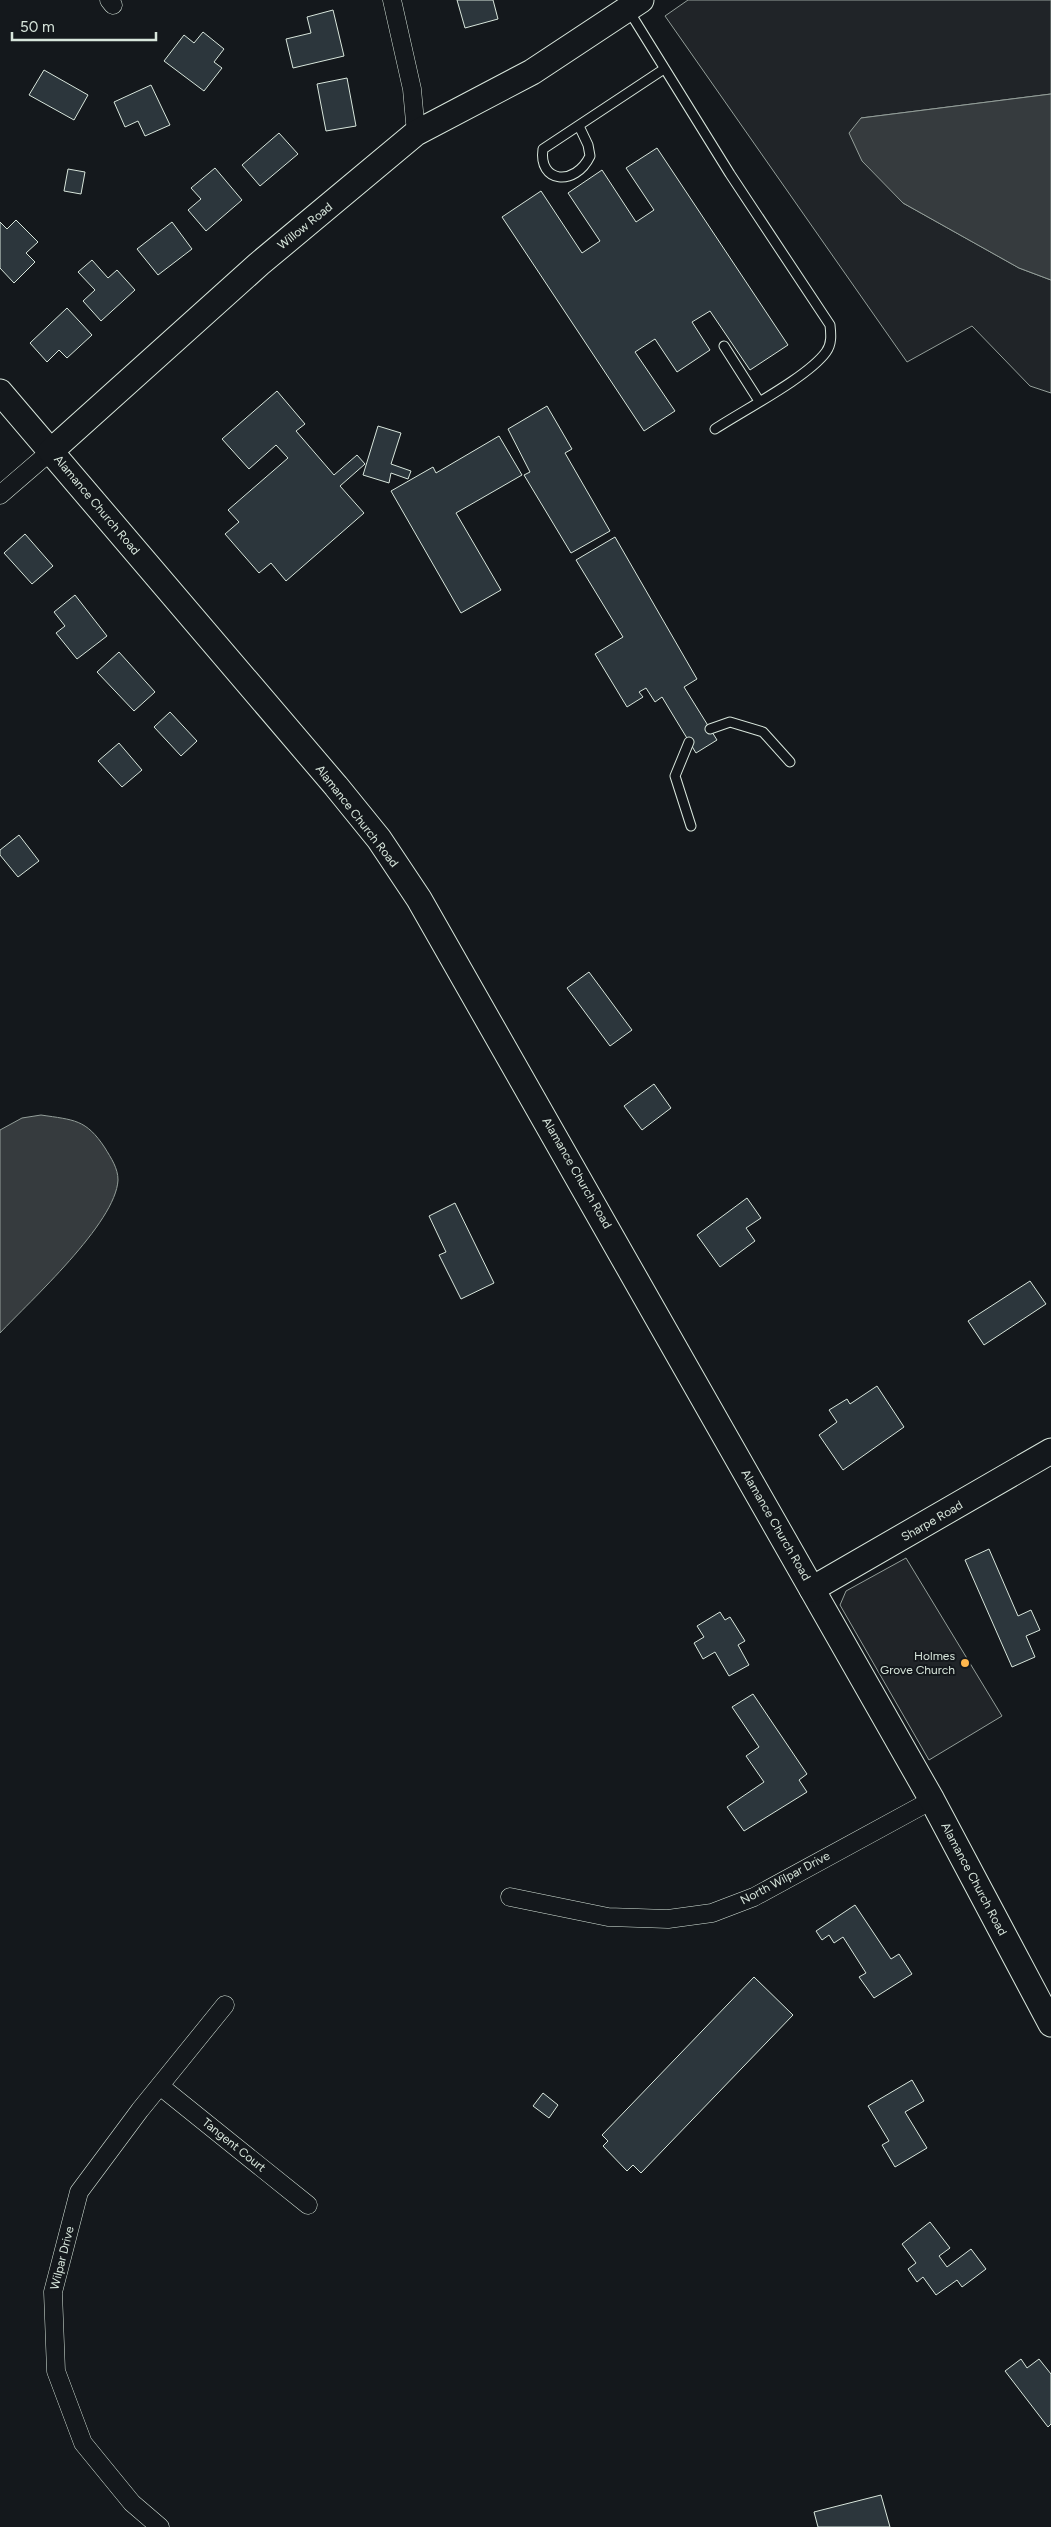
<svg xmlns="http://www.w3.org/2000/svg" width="1051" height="2527" viewBox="0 0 1051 2527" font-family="Figtree,sans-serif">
  <rect width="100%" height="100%" fill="#14181c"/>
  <g fill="#202428" stroke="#939e99">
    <path d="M688 0H1051V94L861 118 903 203 1019 268 1051 280V393L1030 386 972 326 907 362 665 16Z"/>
    <path d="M906 1558 1002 1716 929 1760 840 1605 846 1591Z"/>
  </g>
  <g fill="#363b3e" stroke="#939e99">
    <path d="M1051 94V280L1019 268 903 203 862 161 849 133 861 118Z"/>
    <path d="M41 1115C74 1120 86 1119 105 1148 111 1158 118 1168 118 1180 116 1223 30 1301 0 1333V1130L22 1118Z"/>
  </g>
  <g fill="#2c363c" stroke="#d8e6dc">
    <path d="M457 0H493L498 19 465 28Z"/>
    <path d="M333 10 344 56 293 68 286 39 311 33 307 17Z"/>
    <path d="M203 32 224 49 214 62 222 68 204 91 164 61 184 35 194 43Z"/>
    <path d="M44 70 88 95 74 120 29 95Z"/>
    <path d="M347 78 356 126 326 131 317 84Z"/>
    <path d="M151 85 170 125 145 136 138 121 125 127 114 102Z"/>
    <path d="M279 133 298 154 260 186 242 165Z"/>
    <path d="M657 148 788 345 750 370 710 311 692 322 710 350 677 372 655 339 635 352 675 411 644 431 502 217 541 191 582 253 600 241 568 193 602 170 636 222 654 210 626 168Z"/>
    <path d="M215 168 242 200 206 231 188 210 201 199 191 188Z"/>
    <path d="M68 169 85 172 81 194 64 191Z"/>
    <path d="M16 220 38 242 26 253 35 262 14 283 0 268V222L7 229Z"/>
    <path d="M172 222 192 249 158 275 137 249Z"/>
    <path d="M92 260 108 278 117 270 135 290 101 321 83 301 95 290 78 272Z"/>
    <path d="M67 308 92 335 67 358 59 350 47 362 30 343Z"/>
    <path d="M277 391 305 424 296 431 334 475 357 455 365 464 340 486 364 513 286 581 271 563 259 573 225 534 239 522 228 510 288 458 276 445 249 469 222 439Z"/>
    <path d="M547 406 572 449 565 453 610 531 571 553 524 475 530 472 508 429Z"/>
    <path d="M378 426 401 433 391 464 411 471 408 479 391 473 389 483 363 475Z"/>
    <path d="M499 436 522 475 456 513 501 590 461 613 391 491 433 467 436 473Z"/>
    <path d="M25 534 53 566 32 584 4 553Z"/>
    <path d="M615 537 697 679 684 687 717 740 696 753 662 697 655 702 646 688 639 692 643 697 627 707 595 654 623 637 576 560Z"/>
    <path d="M75 595 107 636 77 659 56 633 65 626 54 612Z"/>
    <path d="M119 652 155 692 134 711 97 672Z"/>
    <path d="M170 712 197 741 181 756 154 727Z"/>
    <path d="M119 743 142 770 122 787 98 761Z"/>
    <path d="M19 835 39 861 18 877 0 855V850Z"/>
    <path d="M589 972 632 1030 610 1046 567 988Z"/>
    <path d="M654 1084 671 1108 642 1130 624 1106Z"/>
    <path d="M747 1198 761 1218 746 1228 755 1241 720 1267 697 1235Z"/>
    <path d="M455 1203 494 1283 461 1299 439 1255 446 1252 429 1216Z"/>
    <path d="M1030 1281 1046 1304 984 1345 968 1321Z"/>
    <path d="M877 1386 904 1427 843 1470 819 1435 837 1422 829 1410 847 1399 850 1404Z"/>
    <path d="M989 1549 1018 1616 1031 1610 1040 1630 1026 1636 1035 1657 1012 1667 965 1560Z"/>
    <path d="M720 1612 725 1620 730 1617 745 1641 738 1645 749 1665 729 1676 715 1652 703 1659 694 1643 704 1637 697 1626Z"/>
    <path d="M753 1694 807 1774 799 1780 807 1792 744 1831 727 1807 764 1782 746 1756 759 1747 732 1707Z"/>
    <path d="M855 1905 891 1959 899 1954 912 1974 874 1998 859 1977 866 1973 843 1937 834 1943 829 1935 822 1940 816 1931Z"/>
    <path d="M754 1977 793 2015 641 2173 633 2165 627 2171 603 2146 608 2141 602 2135Z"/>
    <path d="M912 2080 924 2101 905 2112 927 2148 895 2167 882 2145 889 2141 868 2106Z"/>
    <path d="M543 2093 558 2105 549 2118 533 2106Z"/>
    <path d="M930 2222 950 2248 939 2256 947 2267 971 2249 986 2269 962 2287 957 2280 936 2295 923 2277 917 2282 908 2269 916 2263 902 2244Z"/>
    <path d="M1021 2359 1027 2368 1039 2359 1051 2374V2424L1048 2427 1005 2371Z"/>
    <path d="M881 2495 890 2527H818L814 2512Z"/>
  </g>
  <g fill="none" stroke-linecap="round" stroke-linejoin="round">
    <g stroke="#d8e6dc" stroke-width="11">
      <g id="lane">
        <path d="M629 11 730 174 830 325C831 334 832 344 826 352 808 377 744 410 715 429"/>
        <path d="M579 126 588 145 590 156C575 187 538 183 543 149L664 69"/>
        <path d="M724 346 759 401"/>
        <path d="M710 729 730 722 763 732 790 762"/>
        <path d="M689 742 675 776 691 826"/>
      </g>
    </g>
    <g stroke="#d8e6dc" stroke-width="19">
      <g id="street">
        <path d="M109 0 113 5"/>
        <path d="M392 0 412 89 416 133"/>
        <path d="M0 495 51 451"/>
        <path d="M510 1897 608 1917 668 1919 712 1913 754 1897 932 1800"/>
        <path d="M160 2086 308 2205"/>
        <path d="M160 2527 132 2503 83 2443 56 2371 53 2292 79 2192 140 2110 225 2005"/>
      </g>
    </g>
    <g stroke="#d8e6dc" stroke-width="27">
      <g id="secondary">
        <path d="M0 392 336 786 379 839 419 899 932 1800 1051 2024"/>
        <path d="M51 451 259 264 416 133 532 72 641 0"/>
        <path d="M812 1589 1051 1451"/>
      </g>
    </g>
    <use href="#lane" stroke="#14181c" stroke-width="9"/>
    <use href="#street" stroke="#14181c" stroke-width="18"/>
    <use href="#secondary" stroke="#14181c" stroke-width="25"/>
  </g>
  <circle fill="#ffb74d" stroke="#14181c" stroke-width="2" cx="965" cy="1663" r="5"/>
  <g text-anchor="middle" stroke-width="4" stroke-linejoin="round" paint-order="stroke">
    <g font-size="12" fill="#d8e6dc" stroke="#14181c">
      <text transform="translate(305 226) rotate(-39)" y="4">Willow Road</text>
      <text transform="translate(97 505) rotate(50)" y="4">Alamance Church Road</text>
      <text transform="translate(357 816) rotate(52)" y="4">Alamance Church Road</text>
      <text transform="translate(577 1173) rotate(60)" y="4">Alamance Church Road</text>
      <text transform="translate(932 1521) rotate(-30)" y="4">Sharpe Road</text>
      <text transform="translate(776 1525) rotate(60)" y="4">Alamance Church Road</text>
      <text transform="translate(785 1878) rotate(-28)" y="4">North Wilpar Drive</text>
      <text transform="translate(974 1879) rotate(62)" y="4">Alamance Church Road</text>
      <text transform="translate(234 2145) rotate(39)" y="4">Tangent Court</text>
      <text transform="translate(62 2258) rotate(-76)" y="4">Wilpar Drive</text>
    </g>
    <g font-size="12" fill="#d8e6dc" stroke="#14181c" text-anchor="end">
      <text x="955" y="1660">Holmes<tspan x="955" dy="14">Grove Church</tspan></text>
    </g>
  </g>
  <path d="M12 32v8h144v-8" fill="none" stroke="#d8e6dc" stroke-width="2.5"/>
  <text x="20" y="32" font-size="15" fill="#d8e6dc" stroke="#14181c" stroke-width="4" paint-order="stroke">50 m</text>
</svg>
